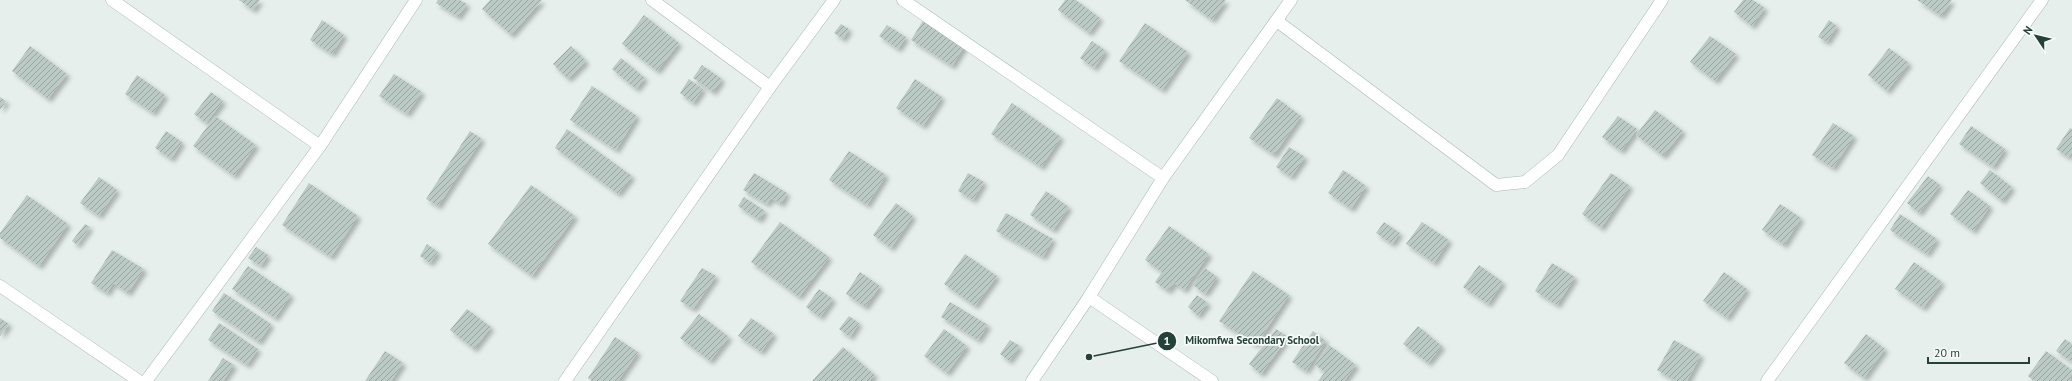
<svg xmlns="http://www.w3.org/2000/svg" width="2072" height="381" viewBox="0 0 2072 381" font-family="'PT Sans',sans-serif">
  <defs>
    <pattern id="building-hatch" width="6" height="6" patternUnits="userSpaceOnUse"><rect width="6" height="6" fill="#bbcac4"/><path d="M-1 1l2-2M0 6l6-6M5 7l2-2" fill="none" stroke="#98a6a0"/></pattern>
    <filter id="shadow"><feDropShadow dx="3.5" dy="3.5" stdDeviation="2" flood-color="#0004"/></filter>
  </defs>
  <rect width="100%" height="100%" fill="#e6efeb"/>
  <g fill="url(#building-hatch)" filter="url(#shadow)">
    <path d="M239 0H260L253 10Z"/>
    <path d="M438 0H460L467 4 458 17 436 3Z"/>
    <path d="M490 0H542L511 35 482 9Z"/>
    <path d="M1065 0H1076L1100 18 1089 33 1058 10Z"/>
    <path d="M1185 0H1226L1212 20Z"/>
    <path d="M1743 0H1753L1765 8 1752 26 1734 12Z"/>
    <path d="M1917 0H1952L1941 16Z"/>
    <path d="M644 15 679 43 657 71 622 44Z"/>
    <path d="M924 19 965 45 952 66 911 40Z"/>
    <path d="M322 20 344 35 332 54 310 40Z"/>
    <path d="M1829 20 1837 26 1827 42 1818 37Z"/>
    <path d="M1145 23 1188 52 1162 90 1119 61Z"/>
    <path d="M841 24 849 29 843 39 834 33Z"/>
    <path d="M887 25 906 37 898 49 879 36Z"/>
    <path d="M1710 36 1736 54 1715 81 1690 62Z"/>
    <path d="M1092 41 1106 51 1094 68 1080 58Z"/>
    <path d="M30 46 67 74 48 99 12 71Z"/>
    <path d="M571 46 586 61 568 79 553 64Z"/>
    <path d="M1889 48 1909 63 1887 91 1868 75Z"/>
    <path d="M621 58 645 78 636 89 612 69Z"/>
    <path d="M702 65 722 79 713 92 693 78Z"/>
    <path d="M394 74 422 92 407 114 379 96Z"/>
    <path d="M137 75 165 95 153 113 125 94Z"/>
    <path d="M689 79 703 89 693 103 680 93Z"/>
    <path d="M915 79 942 97 923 126 896 108Z"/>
    <path d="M592 86 637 116 616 150 570 120Z"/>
    <path d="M211 92 223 101 206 123 194 114Z"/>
    <path d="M0 97 6 101 0 110Z"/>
    <path d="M1277 98 1301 116 1274 155 1249 138Z"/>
    <path d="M1012 103 1061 137 1041 167 991 134Z"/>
    <path d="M1655 110 1683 131 1663 156 1636 135Z"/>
    <path d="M215 116 256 145 234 176 193 146Z"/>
    <path d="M1618 116 1637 129 1621 151 1602 137Z"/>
    <path d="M1833 123 1854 136 1833 168 1812 155Z"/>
    <path d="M1971 126 2005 149 1993 167 1959 144Z"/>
    <path d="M2070 128 2072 129V152L2068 157 2056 149Z"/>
    <path d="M567 129 632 176 618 194 555 148Z"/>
    <path d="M166 131 182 142 171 159 155 148Z"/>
    <path d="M470 131 482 139 438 206 426 199Z"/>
    <path d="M1289 147 1305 157 1291 177 1276 167Z"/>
    <path d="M849 151 886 175 867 205 829 180Z"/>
    <path d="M1343 170 1366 186 1351 209 1328 193Z"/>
    <path d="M1990 170 2012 187 2002 201 1980 183Z"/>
    <path d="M754 173 787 193 781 204 771 198 767 204 743 190Z"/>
    <path d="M968 173 984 182 973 200 958 191Z"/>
    <path d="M1611 173 1630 186 1601 228 1582 214Z"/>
    <path d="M1928 176 1940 185 1919 213 1907 203Z"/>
    <path d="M99 177 117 190 99 216 80 203Z"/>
    <path d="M309 183 358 216 331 257 282 225Z"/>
    <path d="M531 185 575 216 532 276 488 244Z"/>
    <path d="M1968 190 1990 206 1973 231 1950 214Z"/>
    <path d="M1046 191 1069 207 1053 230 1030 215Z"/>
    <path d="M27 195 68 224 39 266 0 238V233Z"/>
    <path d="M744 197 765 211 759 220 738 206Z"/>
    <path d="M896 203 913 216 891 248 873 235Z"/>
    <path d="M1780 204 1801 218 1784 245 1762 230Z"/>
    <path d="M1006 213 1053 239 1043 257 996 231Z"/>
    <path d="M1900 214 1937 239 1927 254 1890 230Z"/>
    <path d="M780 222 829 257 799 297 751 262Z"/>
    <path d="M1384 222 1400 233 1392 244 1376 233Z"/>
    <path d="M1422 222 1449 240 1434 263 1406 244Z"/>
    <path d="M85 224 90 227 77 245 72 241Z"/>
    <path d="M1169 226 1209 254 1184 290 1174 283 1168 291 1155 282 1162 272 1145 260Z"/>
    <path d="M427 244 438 252 430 263 420 256Z"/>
    <path d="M256 247 268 255 261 266 248 258Z"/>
    <path d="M112 250 144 269 128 293 113 283 107 293 91 283Z"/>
    <path d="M965 254 997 276 975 306 944 284Z"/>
    <path d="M1914 262 1942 282 1923 308 1895 289Z"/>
    <path d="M1552 263 1575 277 1557 305 1535 291Z"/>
    <path d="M1479 265 1503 282 1488 304 1463 287Z"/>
    <path d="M248 266 291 295 275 318 232 289Z"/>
    <path d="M702 268 716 276 693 309 680 301Z"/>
    <path d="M1205 268 1217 277 1205 294 1193 285Z"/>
    <path d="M1253 271 1289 295 1256 345 1219 321Z"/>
    <path d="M860 272 880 286 865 307 846 294Z"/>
    <path d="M1724 272 1747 289 1727 318 1703 301Z"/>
    <path d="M819 289 833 299 820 317 806 307Z"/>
    <path d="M224 293 271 324 259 342 212 311Z"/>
    <path d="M1197 295 1208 303 1198 316 1188 307Z"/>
    <path d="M950 302 988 325 978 340 941 317Z"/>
    <path d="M467 309 491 327 474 349 450 330Z"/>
    <path d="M699 314 729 337 710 361 680 338Z"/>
    <path d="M849 316 859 323 850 337 839 329Z"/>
    <path d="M0 318 9 324 0 336Z"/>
    <path d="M751 318 774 334 761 352 738 336Z"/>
    <path d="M219 323 258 349 247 365 208 340Z"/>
    <path d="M1418 326 1442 346 1428 363 1403 344Z"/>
    <path d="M944 329 967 346 947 373 924 356Z"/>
    <path d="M1276 329 1288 337 1261 374 1249 364Z"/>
    <path d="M1313 331 1326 341 1306 371 1292 362Z"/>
    <path d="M1866 334 1885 349 1864 378 1844 363Z"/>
    <path d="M615 337 638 352 618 381H592L588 378Z"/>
    <path d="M2065 339 2072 344V362L2056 351Z"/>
    <path d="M1010 340 1020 346 1009 361 1000 354Z"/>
    <path d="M1674 340 1701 355 1687 381H1676L1657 370Z"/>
    <path d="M1329 345 1356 365 1344 381H1318L1325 372 1315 365Z"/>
    <path d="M843 347 875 375 869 381H812Z"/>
    <path d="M385 351 403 363 391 381H365Z"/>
    <path d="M2046 351 2072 370 2070 381H2034L2028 376Z"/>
    <path d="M223 358 234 365 223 381H208Z"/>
  </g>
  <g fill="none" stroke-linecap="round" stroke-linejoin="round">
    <g stroke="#a8b8b2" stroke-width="13">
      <g id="minor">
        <path d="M112 0 320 146"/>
        <path d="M652 0 770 87"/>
        <path d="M903 0 1163 178"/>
        <path d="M1277 21 1496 185 1525 182 1558 155 1662 0"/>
        <path d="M0 286 139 381"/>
        <path d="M1089 297 1212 381"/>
        <path d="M146 381 320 146 416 0"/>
        <path d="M565 381 770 87 834 0"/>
        <path d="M1032 381 1089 297 1163 178 1291 0"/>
        <path d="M1767 381 2042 0"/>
      </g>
    </g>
    <use href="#minor" stroke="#fff" stroke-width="12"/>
  </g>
  <path fill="none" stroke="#24423a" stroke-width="1.5" d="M1089 357L1167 341"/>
  <g fill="#24423a" stroke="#f7fbf9" stroke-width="1.5">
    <circle cx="1089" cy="357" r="4"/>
    <circle cx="1167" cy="341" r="10"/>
  </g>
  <g font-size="12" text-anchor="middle" font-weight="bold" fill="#fff">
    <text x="1167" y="345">1</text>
  </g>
  <g font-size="11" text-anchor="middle" font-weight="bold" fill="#24423a" stroke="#f7fbf9" stroke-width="3.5" stroke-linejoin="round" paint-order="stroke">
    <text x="1252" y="344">Mikomfwa Secondary School</text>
  </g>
  <g transform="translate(2036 36) rotate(305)" stroke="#f7fbf9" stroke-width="3" paint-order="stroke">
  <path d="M0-3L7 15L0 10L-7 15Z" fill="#24423a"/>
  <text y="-6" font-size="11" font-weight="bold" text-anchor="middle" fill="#24423a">N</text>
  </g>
  <path d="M1928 357v6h101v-6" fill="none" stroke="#24423a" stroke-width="2"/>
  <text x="1934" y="357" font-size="12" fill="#24423a" stroke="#f7fbf9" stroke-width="3" paint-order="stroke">20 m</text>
</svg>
